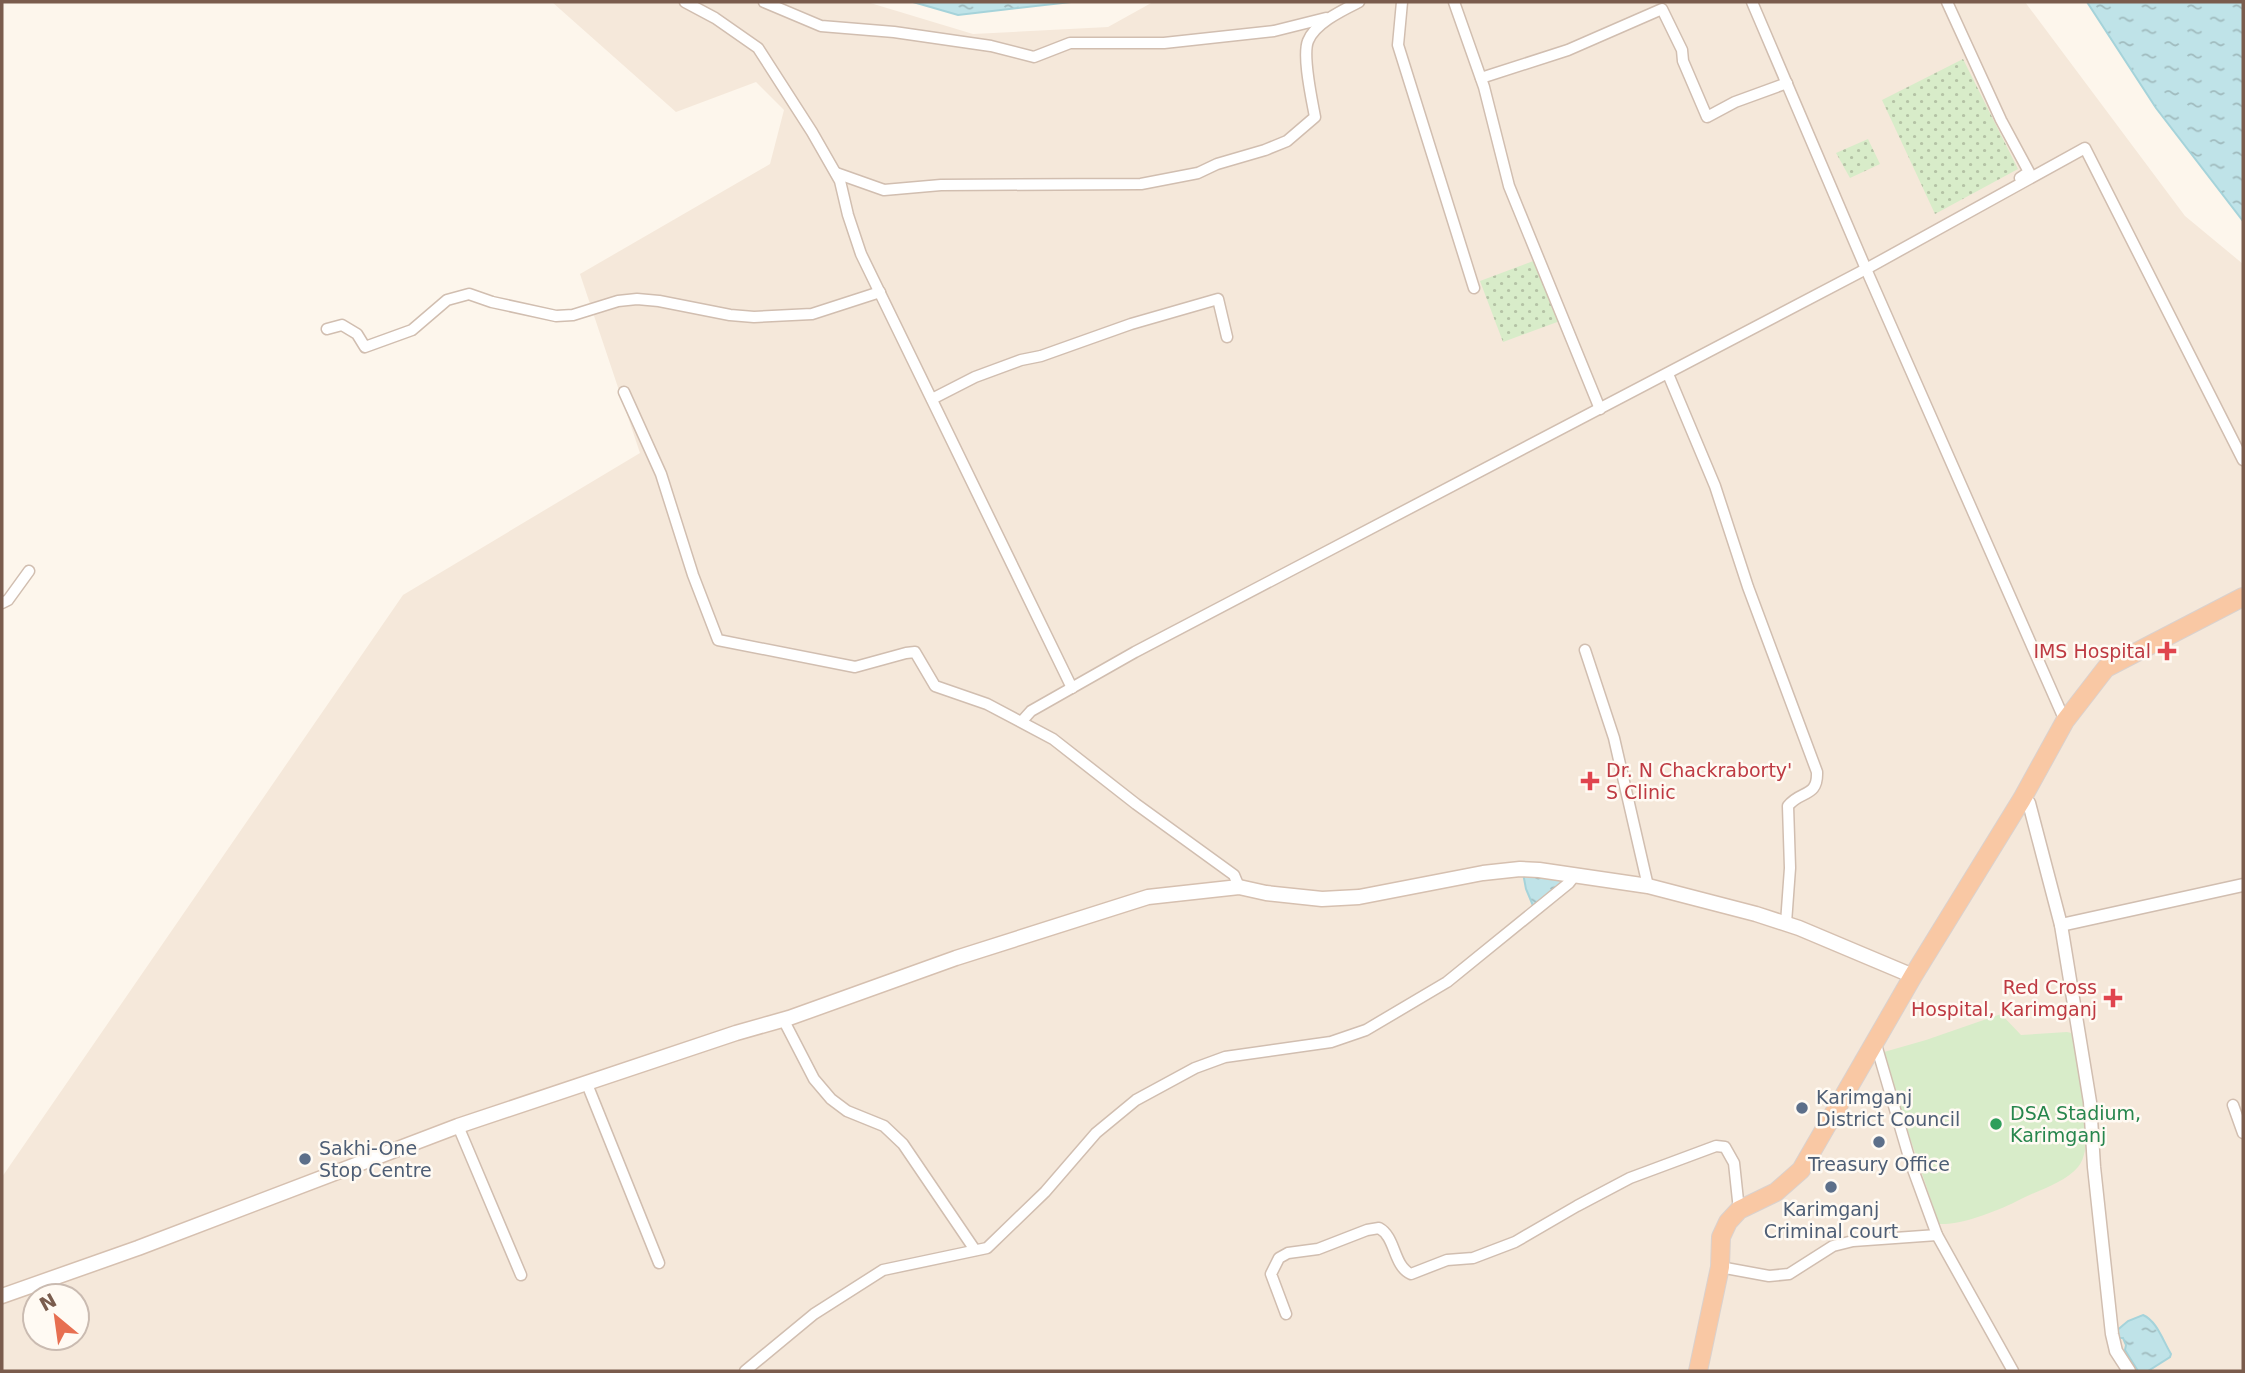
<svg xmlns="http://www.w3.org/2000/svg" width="2245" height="1373" viewBox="0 0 2245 1373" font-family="'DejaVu Sans',sans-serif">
  <defs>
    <pattern id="park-dots" width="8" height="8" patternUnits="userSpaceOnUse" patternTransform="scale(1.75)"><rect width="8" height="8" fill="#d8ecc9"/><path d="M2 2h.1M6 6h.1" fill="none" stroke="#b4c2a5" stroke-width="1.8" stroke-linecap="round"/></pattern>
    <pattern id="water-ripples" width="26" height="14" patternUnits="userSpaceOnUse" patternTransform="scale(1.75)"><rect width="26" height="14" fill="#bfe3e8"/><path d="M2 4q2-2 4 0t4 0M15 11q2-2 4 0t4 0" fill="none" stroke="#a0bbbe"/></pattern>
  </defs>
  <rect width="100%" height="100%" fill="#fdf6ec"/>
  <path fill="#f5e8da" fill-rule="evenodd" d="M552 2H867L973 34 1108 27 1153 2H2025L2185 216 2243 264V1371H2V1177L403 595 640 453 580 274 770 164 784 110 756 82 676 112ZM35 1296H77V1338H35Z"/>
  <path fill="#d8ecc9" d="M2001 1014 2021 1035 2067 1032 2076 1034C2079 1062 2097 1146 2078 1167 2066 1182 2039 1190 2021 1199 2000 1210 1963 1225 1939 1224L1910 1138 1884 1052 1926 1040Z"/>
  <g fill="url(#park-dots)">
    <path d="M1963 59 2018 169 1935 214 1882 100Z"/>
    <path d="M1868 139 1880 164 1850 178 1836 153Z"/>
    <path d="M1536 260 1560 321 1503 342 1480 281Z"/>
  </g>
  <g fill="url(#water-ripples)" stroke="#a5d3da" stroke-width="2">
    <path d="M913 2H1071L958 15Z"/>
    <path d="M2087 2H2243V221L2156 108Z"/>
    <path d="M1523 873 1570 877 1534 908 1526 889Z"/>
    <path d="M2143 1315C2157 1321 2163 1341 2171 1354L2170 1357 2148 1371H2138L2125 1350 2126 1345 2123 1338H2118L2115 1332 2128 1321Z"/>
  </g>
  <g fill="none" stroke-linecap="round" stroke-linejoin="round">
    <g stroke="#d1beb0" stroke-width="13">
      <g id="minor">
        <path d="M685 2 715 18 758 48 812 132 840 181 848 215 861 254 1072 688"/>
        <path d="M764 2 821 26 894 32 991 46 1034 57 1070 43H1164L1274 31 1326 18"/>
        <path d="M1402 2 1398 45 1474 288"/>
        <path d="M1454 2 1484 87 1509 186 1600 409"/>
        <path d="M1752 2 1866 269 2065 721"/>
        <path d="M1947 2 2001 120 2029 172 2020 178"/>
        <path d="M1481 78 1568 50 1662 9 1682 50 1683 61 1707 117 1735 102 1787 83"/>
        <path d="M836 173 884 190 941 185 1141 184 1198 173 1217 164 1265 150 1287 141 1315 117C1312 100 1302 56 1308 41 1315 23 1343 10 1359 2"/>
        <path d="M327 329 342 325 357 334 365 347 412 330 447 300 469 294 492 302 556 316 573 315 618 301 637 299 659 301 730 315 754 317 812 314 880 292"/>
        <path d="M1668 374 1715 486 1748 587 1817 772C1818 798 1800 790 1788 806L1790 868 1786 923"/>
        <path d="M624 392 661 474 693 575 718 640 855 667 906 653 915 652 935 686 987 704 1053 739 1136 804 1234 875 1239 887"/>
        <path d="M932 399 975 377 1021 360 1041 356 1131 324 1218 299 1227 337"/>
        <path d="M2 603 8 600 29 571"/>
        <path d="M1585 650 1614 738 1648 886"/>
        <path d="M1022 721 1031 711 1135 652 1866 269 2085 148 2243 460"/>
        <path d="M783 1019 814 1079 831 1099 847 1111 884 1126 903 1144 975 1250"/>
        <path d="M1875 1041 1911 1164 1937 1235 2013 1371"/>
        <path d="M587 1084 659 1263"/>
        <path d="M2233 1105 2243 1133"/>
        <path d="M458 1126 521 1275"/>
        <path d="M1720 1267 1769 1276 1789 1274 1833 1246 1853 1241 1937 1235"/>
        <path d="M1286 1314 1271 1274 1279 1258 1288 1253 1318 1249 1367 1230 1379 1228C1396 1237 1393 1266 1411 1274L1447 1260 1473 1258 1515 1242 1577 1206 1630 1178 1716 1146 1725 1147 1734 1163 1739 1210"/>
        <path d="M745 1371 814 1314 883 1270 987 1248 1045 1192 1096 1133 1136 1100 1195 1068 1225 1057 1331 1042 1366 1030 1447 982 1569 883 1576 874"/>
      </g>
    </g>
    <g stroke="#d1beb0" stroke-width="15">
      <g id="tertiary">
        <path d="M2022 799 2029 803 2061 925 2090 1102 2094 1167 2112 1334 2116 1351 2129 1371"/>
        <path d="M2061 925 2243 885"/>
      </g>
    </g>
    <g stroke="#d6c0b0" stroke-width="17">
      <path id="secondary" d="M2 1296 138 1248 458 1126 736 1033 789 1018 956 958 1148 897 1239 887 1266 893 1322 899 1359 897 1483 873 1520 869 1539 870 1648 886 1756 914 1799 928 1913 976"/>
    </g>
    <g stroke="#dad1cd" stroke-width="20">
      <path id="trunk" d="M1698 1371 1720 1267 1721 1237 1728 1222 1739 1210 1776 1192 1801 1170 1913 976 2022 799 2065 721 2106 668 2243 597"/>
    </g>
    <use href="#minor" stroke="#fff" stroke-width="10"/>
    <use href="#tertiary" stroke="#fff" stroke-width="12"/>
    <use href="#secondary" stroke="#fff" stroke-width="14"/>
    <use href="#trunk" stroke="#f9c8a4" stroke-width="18"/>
  </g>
  <g fill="#e0444e" stroke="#fffaf3" stroke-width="2.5">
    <path d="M2163.5 640.5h7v7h7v7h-7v7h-7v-7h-7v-7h7z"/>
    <path d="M1586.5 770.5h7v7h7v7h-7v7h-7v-7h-7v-7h7z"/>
    <path d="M2109.5 987.5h7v7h7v7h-7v7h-7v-7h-7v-7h7z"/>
  </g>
  <g fill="#5c6f8a" stroke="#fffaf3" stroke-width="2.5">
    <circle cx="1802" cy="1108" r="7"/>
    <circle cx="1879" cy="1142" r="7"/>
    <circle cx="305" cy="1159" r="7"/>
    <circle cx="1831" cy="1187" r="7"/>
  </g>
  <circle fill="#2e9e5b" stroke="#fffaf3" stroke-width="2.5" cx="1996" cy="1124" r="7"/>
  <g text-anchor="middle" stroke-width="5" stroke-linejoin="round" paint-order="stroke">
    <g font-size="19" fill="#be3a42" stroke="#fffaf3" text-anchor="end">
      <text x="2151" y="658">IMS Hospital</text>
      <text x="1606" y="777" text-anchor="start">Dr. N Chackraborty'<tspan x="1606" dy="22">S Clinic</tspan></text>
      <text x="2097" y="994">Red Cross<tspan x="2097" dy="22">Hospital, Karimganj</tspan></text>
    </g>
    <g font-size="19" fill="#4e5e75" stroke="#fffaf3" text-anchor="start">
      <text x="1816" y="1104">Karimganj<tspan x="1816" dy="22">District Council</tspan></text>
      <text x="319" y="1155">Sakhi-One<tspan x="319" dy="22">Stop Centre</tspan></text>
      <text x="1879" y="1171" text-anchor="middle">Treasury Office</text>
      <text x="1831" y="1216" text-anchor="middle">Karimganj<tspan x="1831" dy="22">Criminal court</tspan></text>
    </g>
    <g font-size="19" fill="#27864d" stroke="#fffaf3" text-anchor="start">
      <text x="2010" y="1120">DSA Stadium,<tspan x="2010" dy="22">Karimganj</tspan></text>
    </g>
  </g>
  <rect width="2245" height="1373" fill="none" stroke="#7a5c4d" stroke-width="7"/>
  <g transform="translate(56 1317) rotate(331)"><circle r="33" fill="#fffaf3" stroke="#cabbb1" stroke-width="2"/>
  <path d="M0-5L12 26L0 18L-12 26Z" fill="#e76f51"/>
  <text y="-10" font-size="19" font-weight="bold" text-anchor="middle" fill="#7a5c4d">N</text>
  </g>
</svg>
